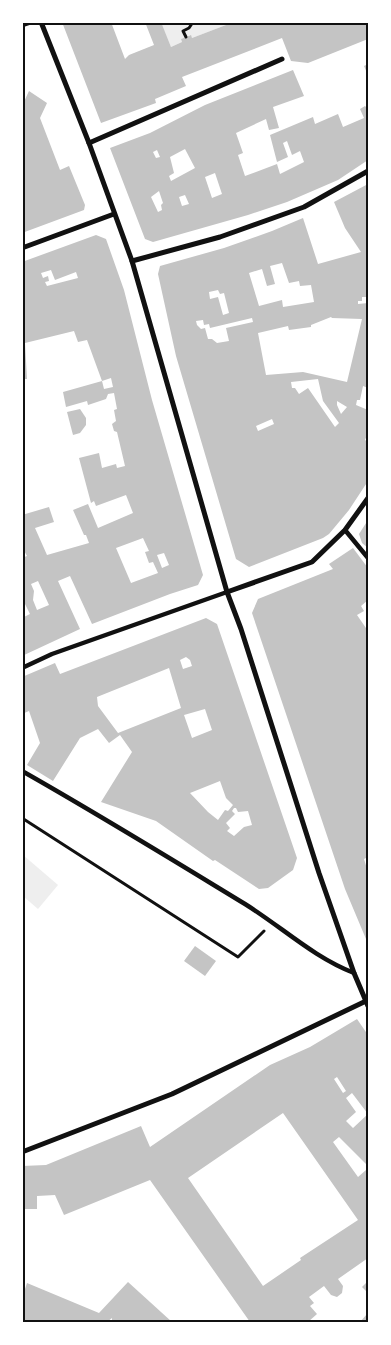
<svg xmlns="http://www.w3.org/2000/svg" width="391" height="1345" viewBox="0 0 391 1345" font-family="Poppins,sans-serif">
  <rect width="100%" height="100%" fill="#fff"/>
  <g fill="#eee">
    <path d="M225 22 226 25 192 38 190 35 181 39 182 42 171 47 161 23Z"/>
    <path d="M23 855 58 885 38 909 23 896Z"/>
  </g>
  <g fill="#c4c4c4" fill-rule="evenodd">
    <path d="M62 22H111L125 59 129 55 154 45 145 22H161L171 47 182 42 181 39 191 35 192 38 226 25 225 22H368V39L308 63 291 61 282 38 182 77 186 86 155 99 156 103 101 123Z"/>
    <path d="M368 64V75L364 66Z"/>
    <path d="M293 70 304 96 273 107 279 128 269 130 266 119 236 133 243 153 238 155 245 176 277 164 280 174 304 162 300 151 292 155 287 141 283 143 288 157 277 162 270 135 313 117 315 124 338 114 343 127 364 118 360 109 365 106 366 107 368 106V160L338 180 287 202 248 215 153 242 145 239 110 148 150 133 205 105ZM185 149 195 168 171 181 169 176 174 173 170 157ZM157 150 160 157 156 158 153 152ZM215 173 222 194 212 198 205 177ZM159 191 163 203 161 205 162 210 158 212 151 197ZM185 195 189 204 182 206 179 197Z"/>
    <path d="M29 91 47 103 40 118 60 170 69 166 85 205 84 210 22 233V106Z"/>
    <path d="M368 184V297H362V301H358V304L368 303V388L363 386 360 400H357L356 405 368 410V433L365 440 368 442V481L349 510 329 534 323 538 249 567 236 559 176 356 158 274 160 266 224 248 272 231 303 218 318 264 361 252 345 228 334 202ZM282 263 289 283 299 281 300 286 311 285 314 302 283 307 282 300 259 306 249 273 262 269 267 286 275 284 270 266ZM218 290 220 294 224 293 229 313 223 315 218 297 210 299 209 292ZM331 317 332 318 362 319 347 382 303 372 266 375 258 333 288 326 289 330 311 327V325ZM252 318 253 322 226 328 229 341 217 343 212 339H208L205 328 201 329 197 325 196 321 203 320 204 325 209 324 210 328ZM318 379 323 401 339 423 335 427 308 388 299 394 295 388H292L291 382ZM337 401 347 407 341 414 337 405ZM272 419 274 424 258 431 256 426Z"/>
    <path d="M96 235 106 239 124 290 152 400 203 575 198 585 170 594 92 624 70 576 58 581 80 629 22 656V618L30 614 22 598V558L27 556 22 547V515L49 507 54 522 35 528 47 555 89 543 86 535H84L73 510 88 504 98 528 133 513 126 495 96 506 94 501 91 503 79 458 99 453 102 468 116 464 117 468 125 466 117 432 114 431 112 424 116 421 114 410 117 409 114 393 108 394 106 399 88 405 87 401 66 407 63 392 102 381 104 389 113 387 111 378 102 381 87 340 78 342 74 331 25 343 27 379H22V262ZM51 270 55 280 76 272 78 278 47 286 45 282 49 281 48 276 43 278 41 273ZM143 538 149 551 145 552 149 563 153 562 158 573 131 583 116 548ZM164 553 169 565 162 568 157 555ZM38 581 49 605 37 610 33 600 34 591 31 584Z"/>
    <path d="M80 409 86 418V425L80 433 73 435 67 412Z"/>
    <path d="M368 520V548L362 543 359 534Z"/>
    <path d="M353 548 368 568V600L361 606 364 611 357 615 368 631V857L364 859 368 872V940L366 939 345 889 252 613 258 599 333 569 329 564Z"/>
    <path d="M206 618 217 624 297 858 293 870 268 888 259 889 215 860 213 861 156 821 101 802 132 752 120 735 109 743 98 729 80 738 53 781 27 765 40 743 29 711 22 714V677L55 663 60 674ZM186 657 190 660 192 666 183 669 180 660ZM169 668 181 708 118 733 98 706 97 697ZM205 709 212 730 192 738 184 715ZM220 781 226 798 233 805 228 811 225 810 218 820 208 812 190 793ZM234 808H236L238 812 248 811 252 825 244 827 234 836 227 831 230 828 226 823 235 814 232 811Z"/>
    <path d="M195 946 216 961 205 976 184 961Z"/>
    <path d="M357 1019 368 1035V1166L339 1137 333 1142 358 1177 366 1170 368 1173V1258L338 1279 343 1286 342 1293 337 1297 331 1295 324 1286 309 1297 314 1303 310 1306 317 1314 308 1322H250L150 1180 64 1215 55 1195 37 1196V1209H22V1166L46 1165 141 1126 150 1147 270 1065 310 1047ZM337 1077 346 1091 343 1093 334 1079ZM352 1093 368 1114 353 1128 346 1121 356 1112 346 1098ZM283 1113 358 1220 300 1258 301 1260 263 1286 188 1178Z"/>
    <path d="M368 1281V1293L362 1287Z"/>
    <path d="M128 1282 172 1322H112V1318L107 1322H22V1298L27 1283 99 1313Z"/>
    <path d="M368 1313V1322H360L367 1314Z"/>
  </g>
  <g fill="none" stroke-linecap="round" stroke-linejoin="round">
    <g stroke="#111" stroke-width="3">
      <path d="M186 37 183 31 189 28 193 22"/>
      <path d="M22 818 238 957 264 931"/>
    </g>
    <g stroke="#111" stroke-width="4.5">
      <path d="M345 530 368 558"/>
      <path d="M22 668 52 654 227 592"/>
      <path d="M22 771C98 814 171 859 245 904 282 927 313 957 354 973"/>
    </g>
    <g stroke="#111" stroke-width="5">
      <path d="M41 22 89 143 132 261 227 592 241 629 319 873 354 973 368 1006"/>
      <path d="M22 25 31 22"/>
      <path d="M89 143 282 59"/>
      <path d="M22 248 114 214"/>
      <path d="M132 261 220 237 304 207 368 171"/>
      <path d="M227 592 312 562 345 530 368 498"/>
      <path d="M22 1152 172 1094 366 1001"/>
    </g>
  </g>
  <rect width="391" height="1345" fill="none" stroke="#ffffff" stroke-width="48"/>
  <rect x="24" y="24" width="343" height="1297" fill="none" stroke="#111" stroke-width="2"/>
</svg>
